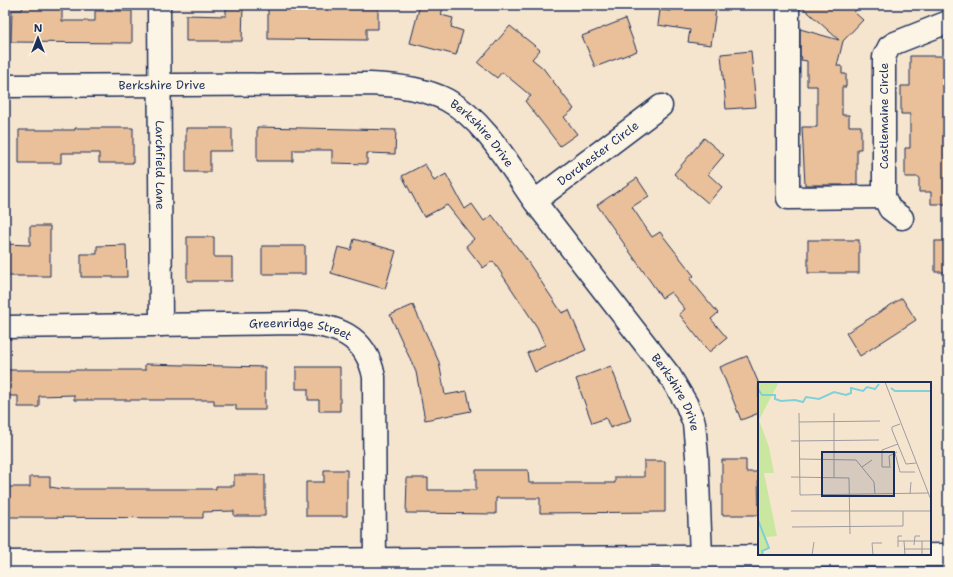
<svg xmlns="http://www.w3.org/2000/svg" width="953" height="577" viewBox="0 0 953 577" font-family="'Shantell Sans',sans-serif">
  <rect width="100%" height="100%" fill="#f6e5ce"/>
  <filter id="ink" filterUnits="userSpaceOnUse"><feTurbulence type="fractalNoise" baseFrequency=".025" numOctaves="2"/><feDisplacementMap in="SourceGraphic" scale="8" xChannelSelector="R" yChannelSelector="G"/><feConvolveMatrix kernelMatrix="1 2 1 2 8 2 1 2 1" color-interpolation-filters="sRGB"/></filter>
  <g filter="url(#ink)">
    <g fill="#e9c099" stroke="#1b2f5e">
      <path d="M23 5 62 6V21H95V11H132V43L11 42 12 10H22Z"/>
      <path d="M268 5H289V9L378 8V29H366V40L268 39Z"/>
      <path d="M420 5H444L441 15 453 18 451 27 463 31 456 55 410 43Z"/>
      <path d="M671 5H690L716 9 711 45 688 42 690 30 658 25 660 10 670 11Z"/>
      <path d="M800 5H862L854 12 863 20 843 41 837 66H842V74H846V87H842V115H849V126H861V149H857V185H805L802 127H817V86H807V61L801 60 802 57 800 56V29L839 40Z"/>
      <path d="M226 6H243L242 41H186V15L226 16Z"/>
      <path d="M625 19 637 51 595 67 582 36Z"/>
      <path d="M510 26 540 50 532 59 543 68 574 109 564 117 577 134 560 146 525 101 531 96 502 72 497 78 478 63Z"/>
      <path d="M751 51 756 107 726 109 721 54Z"/>
      <path d="M910 56H948V204H931V192H919V177H905V148H910V114H901V86H910Z"/>
      <path d="M257 127 396 130 395 154 367 153V164L332 163V150H293V161H257Z"/>
      <path d="M75 128H133V163H99V153H61V163H19V130H75Z"/>
      <path d="M186 128H232V151H210V172H186Z"/>
      <path d="M704 138 724 155 708 174 722 187 708 203 674 174Z"/>
      <path d="M425 164 434 181 446 174 465 209 472 204 484 221 492 215 524 256 562 313 569 310 586 350 535 372 527 353 545 345 537 327 493 261 483 268 466 246 474 239 447 205 424 217 402 176Z"/>
      <path d="M637 178 649 196 632 207 652 237 660 232 694 276 690 279 718 313 711 319 727 338 709 352 679 314 685 309 671 292 662 298 597 205Z"/>
      <path d="M30 226H50V276H5V244L30 245Z"/>
      <path d="M187 237H214V257H232V281H187Z"/>
      <path d="M354 239 396 251 385 289 331 273 338 247 351 250Z"/>
      <rect x="808" y="240" width="51" height="33"/>
      <rect x="935" y="241" width="13" height="31"/>
      <path d="M126 245 127 277H81V254H97V246Z"/>
      <rect x="262" y="246" width="43" height="28"/>
      <path d="M902 298 916 320 860 356 846 333Z"/>
      <path d="M413 305 439 362 445 395 467 391 471 411 425 420 416 372 390 315Z"/>
      <path d="M747 356 759 384V413L741 420 720 367Z"/>
      <path d="M145 364 265 367V410H236V405H214V400H74V395L39 396V407H18V396H7V370H145Z"/>
      <path d="M611 366 631 420 610 428 606 418 592 423 576 379Z"/>
      <path d="M296 367H340V411H319V400H308V389H296Z"/>
      <path d="M722 460H746V472H758L759 515H722Z"/>
      <path d="M644 461H665V512L540 513V498H496V514L406 513 407 478H428V490H476V470H528L529 483H615V477H644Z"/>
      <path d="M324 470H347V516H306V482H324Z"/>
      <path d="M234 475H265V516H234V511L203 512V518L9 517V487H30V477H50V487L63 489H216V486H234Z"/>
    </g>
    <g fill="none" stroke-linecap="round" stroke-linejoin="round">
      <g stroke="#1b2f5e" stroke-width="25">
        <g id="minor">
          <path id="s1" d="M159 5 161 325"/>
          <path d="M788 5V198L884 197"/>
          <path id="s2" d="M5 86 370 84C396 85 424 88 447 100 486 121 510 167 535 202 580 260 625 318 670 376L686 403 694 423 697 456 701 556"/>
          <path id="s3" d="M535 201 661 106"/>
          <path d="M902 218 890 209 884 197V57L889 47 895 43 948 22"/>
          <path id="s4" d="M5 327 296 323C335 325 366 334 374 377L375 572"/>
          <path d="M5 562 948 555"/>
        </g>
      </g>
      <use href="#minor" stroke="#fcf5e5" stroke-width="22"/>
    </g>
  </g>
  <g text-anchor="middle" stroke-width="3.5" stroke-linejoin="round" paint-order="stroke">
    <g font-size="12" fill="#1b2f5e" stroke="#fcf5e5">
      <text dy="4" stroke="none"><textPath href="#s2" startOffset="157">Berkshire Drive</textPath></text>
      <text transform="translate(884 116) rotate(-90)" y="4">Castlemaine Circle</text>
      <text dy="4" stroke="none"><textPath href="#s2" startOffset="493">Berkshire Drive</textPath></text>
      <text dy="4" stroke="none"><textPath href="#s3" startOffset="79">Dorchester Circle</textPath></text>
      <text dy="4" stroke="none"><textPath href="#s1" startOffset="160">Larchfield Lane</textPath></text>
      <text dy="4" stroke="none"><textPath href="#s4" startOffset="296">Greenridge Street</textPath></text>
      <text dy="4" stroke="none"><textPath href="#s2" startOffset="818">Berkshire Drive</textPath></text>
    </g>
  </g>
  <g transform="translate(758 382)">
    <rect width="173" height="173" fill="#f6e5ce"/>
    <path d="M0 0H21L1 38 11 65 16 91H6L19 154 8 155 11 166 4 169 5 173H0Z" fill="#cae79f"/>
    <path fill="none" stroke="#7fd0d9" stroke-width="2" d="M133 6 137 9H173M0 7 4 13H17V17L23 19 37 18 45 20 48 15 61 17 76 10 88 13 93 11V6L105 9 109 5 117 7 121 2M0 138 11 166 4 169 5 173"/>
    <path fill="none" stroke="#9e9ca1" stroke-width="1" d="M127 0 173 118M41 31 42 113 170 111M76 31V95M41 40 122 39M142 42 134 45V48L148 82 158 81M33 59 121 58M137 71 142 90H157M41 77 98 78 116 100 117 112M104 85 114 78M131 85H124V68L140 62M132 86 131 74 139 70M33 95 91 96 92 152M152 112 153 100M33 129H173M34 145 145 144V129M140 159H173M146 159 147 173M164 159V173M156 163 157 154H162M140 165V154H144M146 167H173M54 173 56 160M115 173 114 161H124"/>
    <path fill="#1b2f5e" fill-opacity="0.15" stroke="#1b2f5e" stroke-width="2" d="M64 70H136V114H64Z"/>
    <rect width="173" height="173" fill="none" stroke="#1b2f5e" stroke-width="2"/>
  </g>
  <rect width="953" height="577" fill="none" stroke="#fcf5e5" stroke-width="20"/>
  <rect x="10" y="10" width="933" height="557" fill="none" stroke="#1b2f5e" stroke-width="1.5" filter="url(#ink)"/>
  <g transform="translate(38 38)" stroke="#fcf5e5" stroke-width="3" paint-order="stroke">
  <path d="M0-3L7 15L0 10L-7 15Z" fill="#1b2f5e"/>
  <text y="-6" font-size="11" font-weight="bold" text-anchor="middle" fill="#1b2f5e">N</text>
  </g>
</svg>
